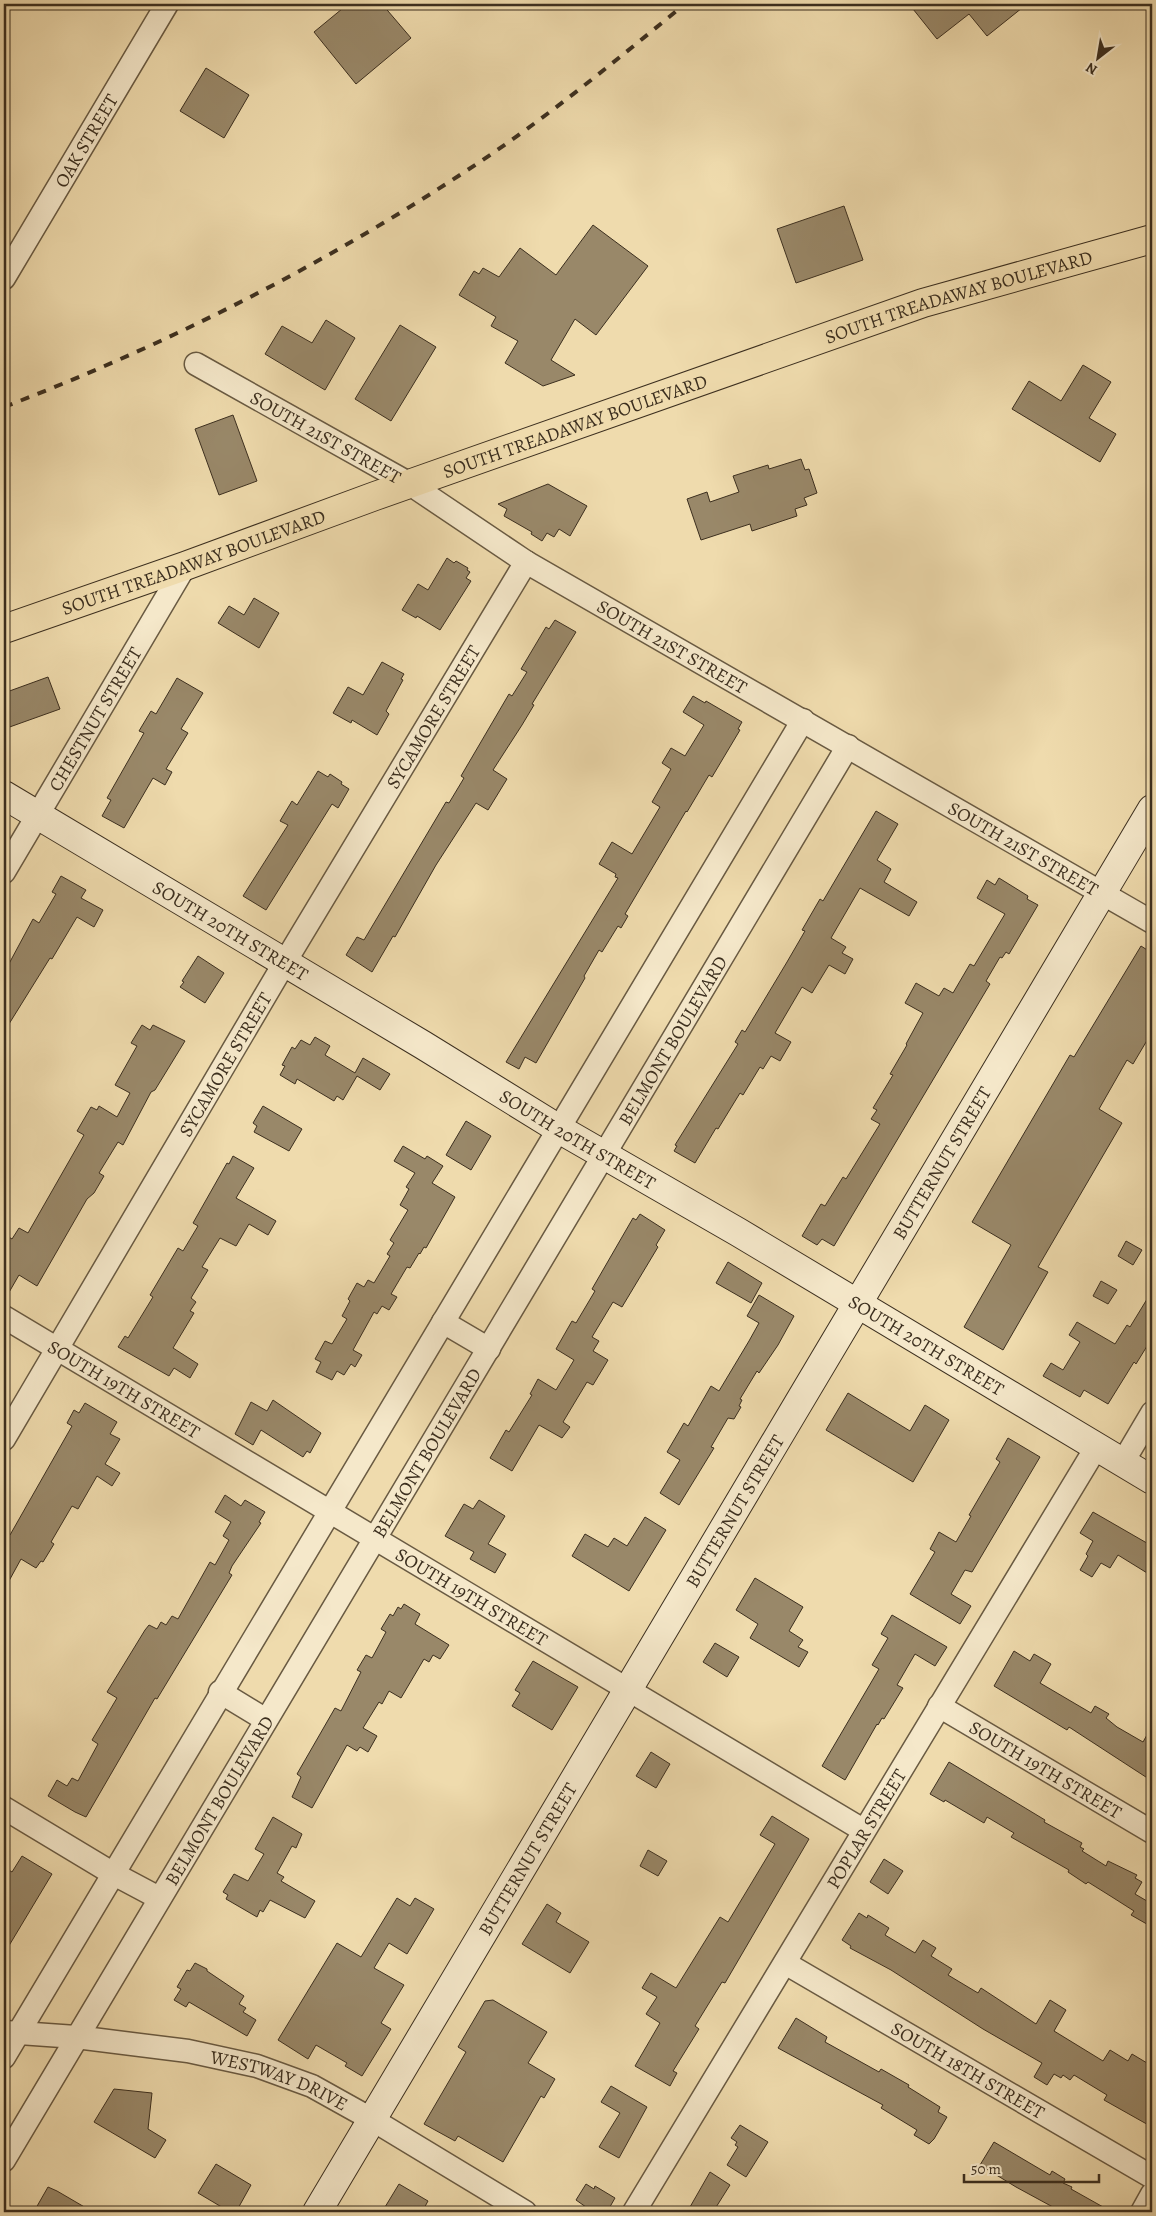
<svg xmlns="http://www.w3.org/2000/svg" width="1156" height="2216" viewBox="0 0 1156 2216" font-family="Alegreya,serif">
  <rect width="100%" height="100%" fill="#efdbad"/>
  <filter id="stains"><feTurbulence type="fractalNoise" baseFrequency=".004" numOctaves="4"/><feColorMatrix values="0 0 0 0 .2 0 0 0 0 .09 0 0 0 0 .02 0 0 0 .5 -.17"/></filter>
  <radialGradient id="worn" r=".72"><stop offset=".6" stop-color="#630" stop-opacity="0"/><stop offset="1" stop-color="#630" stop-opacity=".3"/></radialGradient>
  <g fill="#998869" stroke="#3c2f1f">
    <path d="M348 4H382L411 38 356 84 314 32Z"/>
    <path d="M909 4H1027L987 36 969 14 937 39Z"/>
    <path d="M206 68 249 95 224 138 180 111Z"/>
    <path d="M844 206 863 260 796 283 777 229Z"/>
    <path d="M593 225 648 266 596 335 575 319 551 360 575 375 543 386 505 363 518 341 491 326 496 317 459 295 474 271 479 274 483 268 499 277 520 248 556 275Z"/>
    <path d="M326 320 355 338 325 390 265 354 282 326 312 343Z"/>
    <path d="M400 325 436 347 391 421 355 399Z"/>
    <path d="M1083 365 1111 382 1089 418 1116 434 1100 462 1012 409 1029 381 1061 401Z"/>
    <path d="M233 415 257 481 219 495 195 429Z"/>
    <path d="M801 459 805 470 809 469 817 493 804 498 807 505 795 509 797 516 752 531 750 524 701 540 687 499 707 492 710 502 739 492 733 476 768 465 769 469Z"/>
    <path d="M548 484 587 506 570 536 559 529 554 537 547 533 542 541 531 534 532 532 504 516 507 509 498 504Z"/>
    <path d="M447 558 454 563 456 561 468 568 467 570 470 572 466 578 471 581 440 630 417 616 416 618 402 610 418 584 428 590Z"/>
    <path d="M254 598 279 613 259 648 218 623 229 606 244 615Z"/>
    <path d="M555 620 576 632 532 704 534 705 522 725 493 770 507 779 488 810 476 803 436 865 395 937 393 936 372 972 346 955 357 937 364 940 446 802 449 803 464 778 461 776 509 694 512 696 527 672 521 669 546 627 549 629Z"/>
    <path d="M382 662 404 674 401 679 403 680 386 711 389 714 377 735 352 720 351 723 333 713 348 687 363 695Z"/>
    <path d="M48 677 60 709 4 729V693Z"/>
    <path d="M177 678 203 693 181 729 188 733 166 769 172 772 165 785 153 778 124 828 102 816 111 800 107 798 144 733 139 731 151 711 156 714Z"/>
    <path d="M693 696 705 703 706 701 742 722 738 729 740 730 712 777 709 775 687 812 686 811 625 914 628 916 621 928 618 926 602 952 599 950 584 976 585 978 536 1063 525 1057 519 1069 506 1062 618 878 615 877 616 874 599 864 612 842 632 854 660 807 652 802 671 769 662 763 671 748 685 756 704 725 683 712Z"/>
    <path d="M318 771 328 777 330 774 342 782 341 784 349 789 338 808 332 804 266 910 243 896 288 825 280 821 292 801 297 805Z"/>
    <path d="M876 811 898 824 877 860 891 869 884 882 917 902 909 916 860 888 831 938 846 947 842 953 853 959 845 974 829 965 812 993 802 987 775 1033 791 1042 780 1061 771 1056 763 1069 760 1067 743 1095 740 1093 718 1129 716 1128 695 1163 674 1151 677 1146 675 1145 738 1044 735 1042 742 1030 745 1032 787 962 805 931 802 930 820 899 823 901Z"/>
    <path d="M61 876 86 890 81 898 103 910 94 927 77 917 52 959 50 958 4 1032V973L33 919 39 923 56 894 52 892Z"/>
    <path d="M999 878 1028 896 1027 899 1038 905 1009 954 1006 952 1002 958 1000 957 986 981 990 984 834 1246 822 1239 817 1245 802 1236 821 1204 825 1206 843 1177 846 1179 880 1124 871 1119 877 1110 873 1108 893 1075 890 1074 907 1045 906 1044 923 1013 905 1003 916 983 939 996 944 988 953 993 970 964 974 966 1005 914 977 898 987 880 995 885Z"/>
    <path d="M1141 946 1152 953V1032L1133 1064 1127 1060 1099 1109 1122 1123 1038 1267 1048 1272 1003 1350 964 1327 1011 1245 972 1222 1070 1055 1074 1057Z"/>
    <path d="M198 956 224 973 205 1003 180 987 184 982 182 981Z"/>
    <path d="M142 1025 150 1030 153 1025 185 1041 155 1090 151 1092 123 1145 118 1142 99 1173 104 1176 94 1193 87 1199 37 1286 19 1275 4 1301V1234L12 1239 19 1228 28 1233 84 1135 77 1131 91 1107 97 1110 99 1106 117 1117 130 1093 115 1085 137 1046 131 1043Z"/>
    <path d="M315 1037 330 1046 325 1055 355 1073 363 1058 390 1074 380 1090 357 1076 343 1100 337 1096 334 1101 297 1079 295 1084 280 1075 285 1066 282 1065 292 1047 295 1049 301 1040 310 1045Z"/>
    <path d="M263 1106 302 1129 289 1151 254 1132 257 1126 253 1123Z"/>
    <path d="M466 1121 491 1136 471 1170 446 1155Z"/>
    <path d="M403 1146 425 1159 427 1156 443 1166 432 1183 455 1197 426 1248 424 1247 420 1254 419 1253 410 1268 407 1267 391 1294 397 1297 389 1310 382 1306 377 1314 374 1312 353 1350 362 1355 355 1367 351 1364 344 1375 337 1371 332 1380 316 1372 321 1362 315 1359 325 1341 332 1344 347 1319 342 1316 350 1301 348 1299 357 1283 364 1287 368 1280 374 1283 390 1256 387 1254 394 1243 390 1240 408 1210 400 1205 409 1189 406 1187 415 1173 394 1161Z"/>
    <path d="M233 1156 254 1168 236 1198 276 1221 268 1235 249 1224 236 1246 220 1238 202 1267 208 1270 191 1298 196 1302 190 1311 194 1313 173 1348 198 1364 190 1378 174 1368 169 1376 118 1347 125 1336 128 1338 153 1297 150 1295 178 1248 183 1251 198 1226 193 1223 227 1163 229 1164Z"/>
    <path d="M640 1214 665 1230 656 1245 658 1247 622 1307 613 1302 592 1337 599 1341 593 1351 608 1360 593 1385 587 1382 563 1422 570 1427 562 1438 539 1425 512 1471 490 1458 506 1430 509 1432 532 1395 530 1394 538 1379 556 1390 574 1360 556 1349 572 1321 576 1323 595 1291 592 1289 633 1218 636 1220Z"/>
    <path d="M1126 1241 1142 1250 1133 1265 1118 1256Z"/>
    <path d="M728 1262 762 1283 751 1303 716 1283Z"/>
    <path d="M1101 1281 1117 1290 1108 1304 1093 1296Z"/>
    <path d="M1152 1291V1338L1136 1364 1134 1362 1108 1404 1084 1390 1080 1397 1043 1376 1051 1363 1063 1370 1080 1342 1069 1335 1077 1322 1115 1344 1127 1325 1130 1327Z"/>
    <path d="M759 1295 794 1316 778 1345 759 1373 757 1371 740 1399 742 1400 739 1406 741 1407 734 1419 728 1418 711 1447 714 1448 679 1505 660 1493 680 1460 667 1452 684 1423 688 1426 711 1386 719 1391 749 1341 759 1323 747 1316Z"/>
    <path d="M848 1393 910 1431 925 1405 949 1420 913 1482 826 1430Z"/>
    <path d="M273 1400 321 1433 310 1453 307 1451 303 1457 261 1430 253 1445 235 1434 251 1402 267 1411Z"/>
    <path d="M85 1403 117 1422 110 1434 120 1439 105 1464 120 1473 112 1486 97 1476 78 1509 72 1506 51 1542 54 1544 43 1562 41 1561 36 1568 21 1559 4 1590V1531L10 1535 72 1426 67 1423 74 1410 79 1413Z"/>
    <path d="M1008 1438 1040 1457 972 1572 965 1570 951 1594 971 1606 960 1624 910 1594 935 1552 930 1549 939 1532 956 1542 971 1516 969 1515 1000 1462 996 1459Z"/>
    <path d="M225 1495 241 1506 245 1500 265 1512 259 1522 261 1523 232 1566 229 1573 232 1575 157 1699 155 1698 86 1817 75 1812 48 1796 57 1780 67 1786 72 1778 78 1781 98 1744 92 1740 117 1698 107 1692 145 1630 149 1625 157 1629 161 1622 166 1625 172 1616 178 1619 210 1562 215 1565 229 1540 223 1536 231 1522 215 1512Z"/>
    <path d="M479 1500 505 1516 488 1544 506 1554 495 1573 470 1559 474 1552 445 1536 464 1504 473 1509Z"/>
    <path d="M1093 1512 1152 1546V1576L1118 1555 1110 1568 1101 1563 1092 1577 1080 1570 1088 1556 1086 1554 1093 1541 1080 1533Z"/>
    <path d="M645 1517 666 1530 629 1591 572 1556 585 1534 608 1547 614 1538 627 1546Z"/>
    <path d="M755 1578 803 1607 789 1631 803 1640 798 1647 808 1652 799 1667 750 1638 758 1624 736 1610Z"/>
    <path d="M404 1604 420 1614 415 1624 449 1645 440 1659 433 1655 429 1662 424 1659 401 1698 389 1691 382 1704 379 1702 363 1728 377 1736 368 1752 360 1747 357 1751 347 1745 312 1808 292 1797 301 1777 297 1774 335 1708 341 1711 361 1672 357 1670 366 1655 372 1658 386 1632 381 1629 390 1614 393 1616 398 1607 401 1609Z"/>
    <path d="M892 1615 947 1647 935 1666 915 1654 897 1685 903 1688 884 1719 882 1718 878 1725 877 1724 845 1780 822 1766 879 1669 872 1665 888 1638 881 1634Z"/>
    <path d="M715 1643 739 1657 727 1677 703 1662Z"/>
    <path d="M1014 1651 1030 1661 1034 1654 1051 1664 1040 1683 1091 1713 1095 1706 1109 1714 1106 1718 1117 1727 1143 1742 1152 1726V1781L1069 1727 1067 1730 994 1686Z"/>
    <path d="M533 1661 578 1687 552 1730 512 1706 520 1693 515 1690Z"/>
    <path d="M651 1752 670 1764 656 1788 636 1776Z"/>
    <path d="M949 1762 1045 1820 1044 1822 1082 1843 1080 1847 1084 1849 1082 1851 1106 1866 1108 1861 1137 1875 1135 1878 1142 1882 1135 1894 1152 1904V1927L1131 1915 1134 1911 1112 1897 1088 1882 1086 1884 1068 1872 1069 1870 1011 1837 1014 1833 987 1817 984 1823 945 1800 944 1802 930 1794Z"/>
    <path d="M772 1816 809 1839 725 1983 722 1982 695 2026 699 2029 673 2071 677 2073 670 2086 635 2066 660 2023 646 2014 657 1997 642 1988 651 1973 676 1988 720 1917 728 1922 775 1844 760 1835Z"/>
    <path d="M273 1817 302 1834 296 1848 292 1846 277 1873 284 1877 281 1881 315 1901 305 1918 270 1900 263 1912 260 1910 257 1917 226 1899 228 1895 223 1892 234 1874 248 1881 264 1854 255 1849Z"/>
    <path d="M648 1850 667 1861 658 1876 640 1866Z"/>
    <path d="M22 1856 52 1874 4 1954V1867L12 1872Z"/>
    <path d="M884 1859 903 1871 888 1894 870 1882Z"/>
    <path d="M397 1898 410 1906 415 1898 434 1909 407 1954 389 1943 374 1968 404 1985 381 2023 391 2029 362 2076 345 2066 347 2063 316 2045 308 2059 278 2040 337 1943 361 1957Z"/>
    <path d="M547 1904 561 1913 556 1922 589 1942 570 1973 522 1944Z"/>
    <path d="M859 1913 867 1918 868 1915 889 1928 885 1935 915 1953 923 1940 936 1948 931 1956 952 1969 948 1975 978 1993 981 1988 1036 2024 1050 2000 1066 2010 1054 2031 1103 2061 1110 2050 1128 2061 1132 2054 1152 2066V2127L1104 2100 1107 2095 1074 2075 1070 2080 1063 2075 1061 2078 1054 2074 1047 2085 1034 2077 1042 2063 983 2029 891 1970 850 1948 851 1946 842 1940Z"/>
    <path d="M195 1963 207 1969V1971L244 1996 239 2004 246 2008 243 2012 256 2020 247 2036 189 2002 186 2007 174 2000 181 1989 177 1987 187 1970 190 1971Z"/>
    <path d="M493 2000 547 2032 528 2063 555 2079 544 2098 541 2096 503 2162 458 2136 455 2141 424 2124 466 2052 458 2047 485 2001Z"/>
    <path d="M796 2018 827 2037 825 2042 879 2072 881 2069 909 2085 908 2087 940 2107 938 2112 947 2117 934 2139 929 2144 914 2135 917 2130 881 2108 883 2105 778 2048Z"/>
    <path d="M611 2086 647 2107 619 2158 599 2147 620 2113 601 2102Z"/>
    <path d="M114 2089 152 2093 148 2129 166 2140 155 2158 94 2122Z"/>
    <path d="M740 2125 768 2142 746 2177 727 2165 738 2147 735 2145 737 2142 731 2138Z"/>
    <path d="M994 2142 1050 2175 1052 2171 1065 2179 1063 2183 1072 2187 1071 2189 1112 2212H1062L1016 2187 980 2165Z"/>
    <path d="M216 2164 251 2185 236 2212H230L198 2193Z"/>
    <path d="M710 2172 730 2185 713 2212H698L690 2207Z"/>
    <path d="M399 2184 428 2201 422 2212H382Z"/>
    <path d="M586 2184 594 2189 595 2186 615 2198 607 2212H593L576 2200Z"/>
    <path d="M48 2187 57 2191 93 2212H44L36 2208Z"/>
  </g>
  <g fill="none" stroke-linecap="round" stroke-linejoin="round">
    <g stroke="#695a42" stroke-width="25">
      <g id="street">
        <path id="s1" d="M4 278 167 4"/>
        <path id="s2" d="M196 364 410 484 526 562 1152 922"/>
        <path id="s3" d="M4 872 185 566"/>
        <path id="s4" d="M4 1317 863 1830"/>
        <path d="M443 1322 489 1349"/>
        <path id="s5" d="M4 1439 285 962 526 562"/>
        <path d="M1123 1462 1152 1413"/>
        <path d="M220 1692 266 1720"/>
        <path id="s6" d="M939 1706 1152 1832"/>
        <path d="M4 1808 112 1873 159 1898"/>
        <path id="s7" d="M785 1963 1152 2177"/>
        <path id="s8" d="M5 2032 76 2037 188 2051 257 2066 312 2086 373 2120 525 2212"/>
        <path d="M4 2057 803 720"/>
        <path id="s9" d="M4 2160 848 746"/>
        <path id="s10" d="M634 2212 1097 1446"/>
        <path d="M1142 2212 1152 2194"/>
      </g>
    </g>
    <g stroke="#3c2f1f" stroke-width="30">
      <g id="secondary">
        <path id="s11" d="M4 795 423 1045 559 1129 738 1232 1152 1480"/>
        <path id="s12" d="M317 2212 1152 809"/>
      </g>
    </g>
    <g stroke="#3c2f1f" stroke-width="30">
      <g id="primary">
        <path id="s13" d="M4 629 185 566 375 496 923 303 1152 239"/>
      </g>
    </g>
    <use href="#street" stroke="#f5e8ca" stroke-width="22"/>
    <use href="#secondary" stroke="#f5e8ca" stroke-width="28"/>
    <use href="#primary" stroke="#efdbad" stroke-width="28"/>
    <path stroke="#3c2f1f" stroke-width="4" stroke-dasharray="9 9" stroke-linecap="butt" d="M4 407C166 345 320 267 466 171 543 121 614 62 685 4"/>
  </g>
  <g text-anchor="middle" stroke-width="5" stroke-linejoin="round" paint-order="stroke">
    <g font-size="19" fill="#3c2f1f" stroke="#f5e8ca">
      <text dy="7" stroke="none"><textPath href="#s1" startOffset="160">OAK STREET</textPath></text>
      <text dy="7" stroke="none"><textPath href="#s13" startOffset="1011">SOUTH TREADAWAY BOULEVARD</textPath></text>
      <text dy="7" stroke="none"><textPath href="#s13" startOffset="606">SOUTH TREADAWAY BOULEVARD</textPath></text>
      <text dy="7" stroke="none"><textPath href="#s2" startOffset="149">SOUTH 21ST STREET</textPath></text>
      <text dy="7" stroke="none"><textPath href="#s13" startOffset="201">SOUTH TREADAWAY BOULEVARD</textPath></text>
      <text dy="7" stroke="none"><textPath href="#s2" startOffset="554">SOUTH 21ST STREET</textPath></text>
      <text dy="7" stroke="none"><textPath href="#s5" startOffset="840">SYCAMORE STREET</textPath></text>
      <text dy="7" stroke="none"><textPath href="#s3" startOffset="178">CHESTNUT STREET</textPath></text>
      <text dy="7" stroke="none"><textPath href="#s2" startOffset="959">SOUTH 21ST STREET</textPath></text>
      <text dy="7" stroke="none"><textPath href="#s11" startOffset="264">SOUTH 20TH STREET</textPath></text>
      <text dy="7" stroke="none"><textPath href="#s9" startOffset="1304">BELMONT BOULEVARD</textPath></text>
      <text dy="7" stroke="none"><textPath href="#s5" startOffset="435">SYCAMORE STREET</textPath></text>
      <text dy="7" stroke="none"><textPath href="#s11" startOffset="669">SOUTH 20TH STREET</textPath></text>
      <text dy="7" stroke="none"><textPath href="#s12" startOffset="1221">BUTTERNUT STREET</textPath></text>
      <text dy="7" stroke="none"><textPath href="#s11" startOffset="1074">SOUTH 20TH STREET</textPath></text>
      <text dy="7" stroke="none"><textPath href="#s4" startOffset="140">SOUTH 19TH STREET</textPath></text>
      <text dy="7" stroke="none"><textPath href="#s9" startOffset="824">BELMONT BOULEVARD</textPath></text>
      <text dy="7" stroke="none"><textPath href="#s12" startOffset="816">BUTTERNUT STREET</textPath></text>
      <text dy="7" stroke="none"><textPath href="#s4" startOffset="545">SOUTH 19TH STREET</textPath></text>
      <text dy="7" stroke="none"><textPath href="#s6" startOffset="124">SOUTH 19TH STREET</textPath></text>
      <text dy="7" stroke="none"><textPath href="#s9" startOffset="419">BELMONT BOULEVARD</textPath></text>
      <text dy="7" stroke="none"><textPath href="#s10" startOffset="448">POPLAR STREET</textPath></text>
      <text dy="7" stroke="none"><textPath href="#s12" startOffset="411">BUTTERNUT STREET</textPath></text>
      <text dy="7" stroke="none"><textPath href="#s7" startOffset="212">SOUTH 18TH STREET</textPath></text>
      <text dy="7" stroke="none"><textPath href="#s8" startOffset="280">WESTWAY DRIVE</textPath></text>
    </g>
  </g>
  <rect width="1156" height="2216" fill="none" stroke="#efdbad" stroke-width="20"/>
  <rect x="5" y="5" width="1146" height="2206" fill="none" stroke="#3c2f1f" stroke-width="2.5"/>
  <rect x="10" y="10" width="1136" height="2196" fill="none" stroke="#3c2f1f"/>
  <g transform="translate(1098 58) rotate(211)" stroke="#f5e8ca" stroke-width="4" paint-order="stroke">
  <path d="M0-4L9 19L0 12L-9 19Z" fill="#3c2f1f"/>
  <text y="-8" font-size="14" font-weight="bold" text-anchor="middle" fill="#3c2f1f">N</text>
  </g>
  <path d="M964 2174v8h135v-8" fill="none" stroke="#3c2f1f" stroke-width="2.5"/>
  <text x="971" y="2174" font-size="15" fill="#3c2f1f" stroke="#f5e8ca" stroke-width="4" paint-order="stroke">50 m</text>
  <rect width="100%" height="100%" filter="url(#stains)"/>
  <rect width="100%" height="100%" fill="url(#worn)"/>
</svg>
